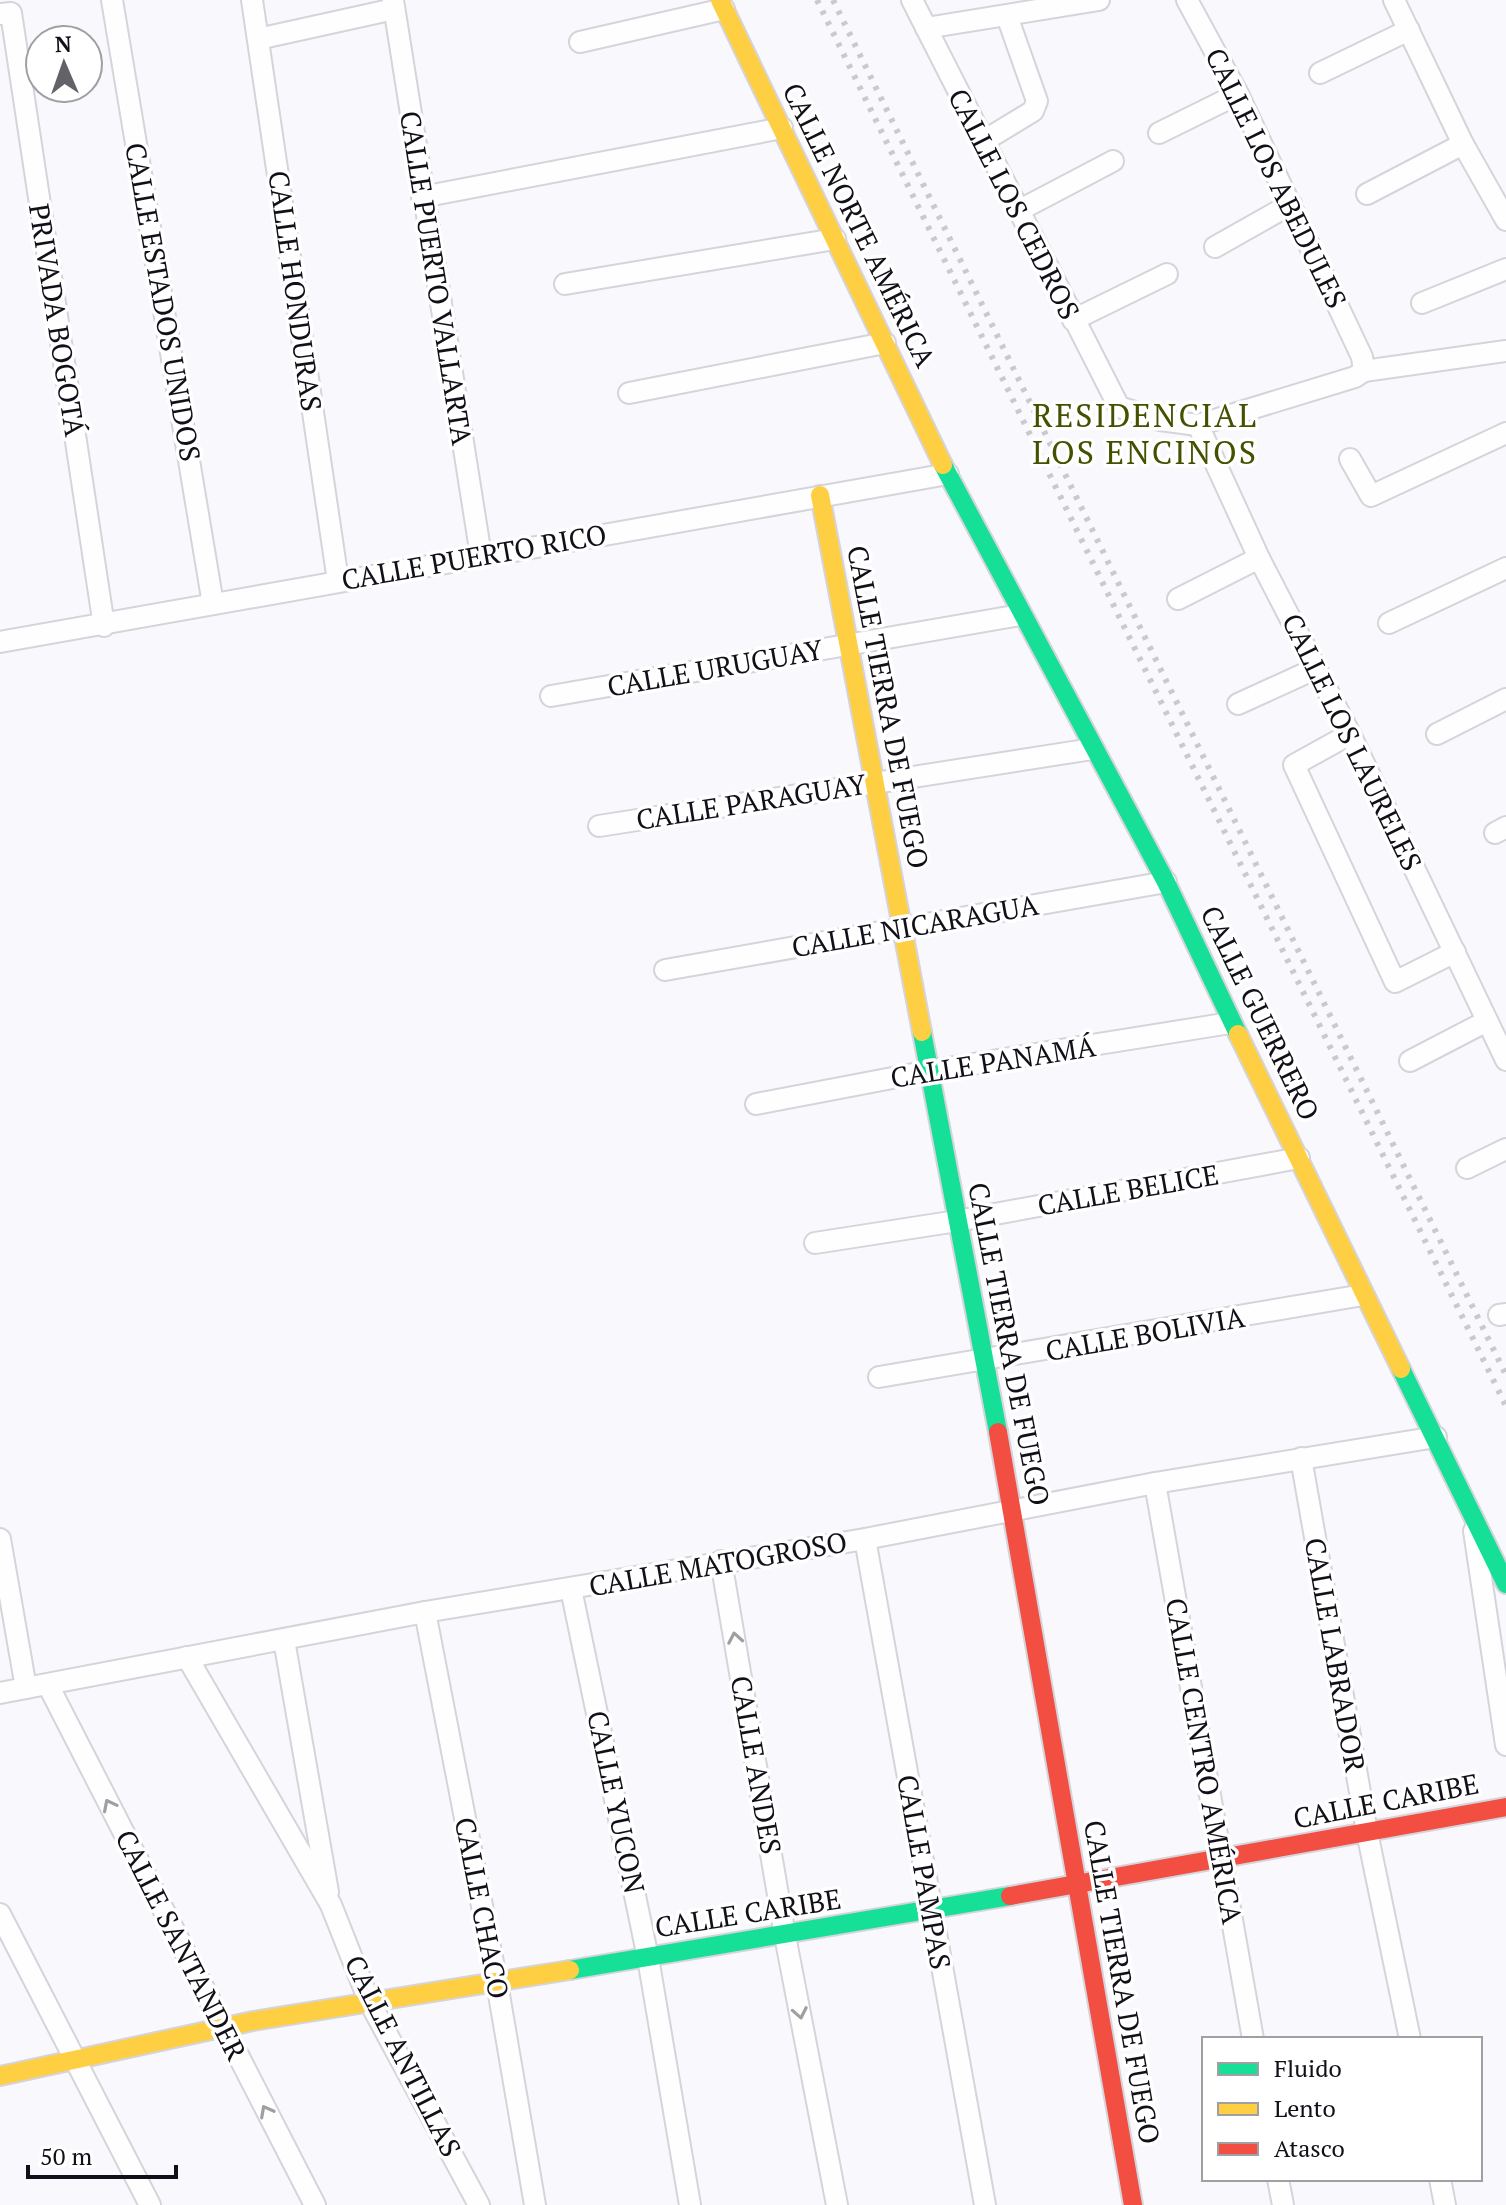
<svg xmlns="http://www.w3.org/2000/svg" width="1506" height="2205" viewBox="0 0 1506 2205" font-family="'PT Serif',serif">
  <rect width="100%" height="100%" fill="#f9f9fd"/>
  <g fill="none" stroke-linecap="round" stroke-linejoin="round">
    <g stroke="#d5d4db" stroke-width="24">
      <g id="street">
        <path d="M112 0 213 604"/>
        <path d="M252 0 338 581"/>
        <path d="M393 0 481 556"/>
        <path d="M912 0 1119 407 1160 420 1198 425 1355 377 1364 371 1362 357 1238 94 1187 0"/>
        <path d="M1394 0 1463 144 1506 220"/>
        <path d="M0 14 11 13 104 626"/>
        <path d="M926 28 1099 0"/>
        <path d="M258 39 394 9"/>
        <path d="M580 42 724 9"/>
        <path d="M1320 73 1409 30"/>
        <path d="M1159 133 1238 94"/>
        <path d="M982 142 1033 111 1037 101 1007 16"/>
        <path d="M1367 194 1463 144"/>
        <path d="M422 197 782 128"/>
        <path d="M1018 211 1113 161"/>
        <path d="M1215 247 1291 204"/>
        <path d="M565 284 835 239"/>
        <path d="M1422 303 1506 269"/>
        <path d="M1073 320 1167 274"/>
        <path d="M1364 371 1506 351"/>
        <path d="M629 393 885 343"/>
        <path d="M1198 425 1259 558 1350 734 1506 1060"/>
        <path d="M1350 459 1371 496 1506 433"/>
        <path d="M1178 599 1259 558"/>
        <path d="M1389 623 1506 568"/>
        <path d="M0 642 948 474"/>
        <path d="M551 696 1020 615"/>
        <path d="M1238 704 1317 668"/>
        <path d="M1350 734 1294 765 1395 982 1455 952"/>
        <path d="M1437 734 1506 699"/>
        <path d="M599 826 1092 749"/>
        <path d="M1495 833 1506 827"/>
        <path d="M665 970 1166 882"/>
        <path d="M1410 1061 1487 1021"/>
        <path d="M756 1104 929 1071 1230 1023"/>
        <path d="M1467 1168 1506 1149"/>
        <path d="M815 1243 957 1221 1299 1158"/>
        <path d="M1499 1315 1506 1314"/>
        <path d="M879 1377 1363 1295"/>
        <path d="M1301 1458 1367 1832 1410 2039"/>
        <path d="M1155 1483 1253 2039"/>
        <path d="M1474 1531 1506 1745"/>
        <path d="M0 1539 26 1688"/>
        <path d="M865 1539 985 2205"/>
        <path d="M721 1561 785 1936 837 2205"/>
        <path d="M571 1589 648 1958 690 2205"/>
        <path d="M425 1612 497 1983 535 2205"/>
        <path d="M284 1640 328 1892"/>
        <path d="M187 1657 331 1905 369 2001 479 2205"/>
        <path d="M48 1685 315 2205"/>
        <path d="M0 1693 425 1612 865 1539 1155 1483 1436 1437"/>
        <path d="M0 1914 150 2205"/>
        <path d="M1278 2179 1283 2205"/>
        <path d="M1440 2179 1445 2205"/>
      </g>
    </g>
    <g stroke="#d5d4db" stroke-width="22">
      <g id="fast">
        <path d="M943 465 1166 882 1238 1034"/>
        <path d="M922 1032 998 1432"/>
        <path d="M1401 1369 1506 1584"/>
        <path d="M570 1970 1010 1896"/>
      </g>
    </g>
    <g stroke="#d5d4db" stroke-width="22">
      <g id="slow">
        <path d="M720 0 943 465"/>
        <path d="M820 495 922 1032"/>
        <path d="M1238 1034 1401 1369"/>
        <path d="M0 2076 253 2021 570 1970"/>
      </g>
    </g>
    <g stroke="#d5d4db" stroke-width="22">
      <g id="jam">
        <path d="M998 1432 1133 2205"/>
        <path d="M1010 1896 1506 1807"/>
      </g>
    </g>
    <use href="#street" stroke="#fefeff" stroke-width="20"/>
    <use href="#fast" stroke="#16e098" stroke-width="18"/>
    <use href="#slow" stroke="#ffcf43" stroke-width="18"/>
    <use href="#jam" stroke="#f24e42" stroke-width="18"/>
    <g stroke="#cacacc" stroke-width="6" stroke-dasharray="4 8" stroke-linecap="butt">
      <path d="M817 0 1506 1406"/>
      <path d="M833 0 1506 1375"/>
    </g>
  </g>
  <defs><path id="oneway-chevron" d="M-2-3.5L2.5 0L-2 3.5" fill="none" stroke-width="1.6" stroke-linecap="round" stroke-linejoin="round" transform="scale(2)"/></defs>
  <g stroke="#9f9fa3">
    <use href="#oneway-chevron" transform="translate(735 1638) rotate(-100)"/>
    <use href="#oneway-chevron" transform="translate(109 1805) rotate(-117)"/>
    <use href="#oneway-chevron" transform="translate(800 2013) rotate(79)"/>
    <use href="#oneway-chevron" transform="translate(266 2111) rotate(-118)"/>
  </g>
  <g text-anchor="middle" stroke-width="7" stroke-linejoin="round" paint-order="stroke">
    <g font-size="28" fill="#111019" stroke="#fff">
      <text transform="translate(1276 178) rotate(64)" y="10">CALLE LOS ABEDULES</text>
      <text transform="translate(1014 204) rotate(63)" y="10">CALLE LOS CEDROS</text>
      <text transform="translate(859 225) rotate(64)" y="10">CALLE NORTE AMÉRICA</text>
      <text transform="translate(436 278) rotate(81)" y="10">CALLE PUERTO VALLARTA</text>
      <text transform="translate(295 291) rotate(82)" y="10">CALLE HONDURAS</text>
      <text transform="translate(163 302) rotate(80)" y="10">CALLE ESTADOS UNIDOS</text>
      <text transform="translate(57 320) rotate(81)" y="10">PRIVADA BOGOTÁ</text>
      <text transform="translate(474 557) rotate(-10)" y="10">CALLE PUERTO RICO</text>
      <text transform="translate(715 668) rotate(-10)" y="10">CALLE URUGUAY</text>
      <text transform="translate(888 707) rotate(79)" y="10">CALLE TIERRA DE FUEGO</text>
      <text transform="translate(1352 742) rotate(64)" y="10">CALLE LOS LAURELES</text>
      <text transform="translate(751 802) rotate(-9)" y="10">CALLE PARAGUAY</text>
      <text transform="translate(915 926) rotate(-10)" y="10">CALLE NICARAGUA</text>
      <text transform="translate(1260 1013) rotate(64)" y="10">CALLE GUERRERO</text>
      <text transform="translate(993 1062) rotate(-9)" y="10">CALLE PANAMÁ</text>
      <text transform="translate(1128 1190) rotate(-10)" y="10">CALLE BELICE</text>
      <text transform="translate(1145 1334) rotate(-10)" y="10">CALLE BOLIVIA</text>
      <text transform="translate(1009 1344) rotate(79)" y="10">CALLE TIERRA DE FUEGO</text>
      <text transform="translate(718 1564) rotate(-10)" y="10">CALLE MATOGROSO</text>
      <text transform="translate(1335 1655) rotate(80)" y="10">CALLE LABRADOR</text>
      <text transform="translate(1204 1761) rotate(80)" y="10">CALLE CENTRO AMÉRICA</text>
      <text transform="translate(756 1765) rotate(80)" y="10">CALLE ANDES</text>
      <text transform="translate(1386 1801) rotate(-11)" y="10">CALLE CARIBE</text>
      <text transform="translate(616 1802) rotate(78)" y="10">CALLE YUCON</text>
      <text transform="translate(924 1872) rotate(80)" y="10">CALLE PAMPAS</text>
      <text transform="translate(482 1908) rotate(79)" y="10">CALLE CHACO</text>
      <text transform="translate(748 1913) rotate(-9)" y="10">CALLE CARIBE</text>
      <text transform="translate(181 1945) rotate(63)" y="10">CALLE SANTANDER</text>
      <text transform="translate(1122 1982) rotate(80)" y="10">CALLE TIERRA DE FUEGO</text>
      <text transform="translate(403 2056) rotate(63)" y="10">CALLE ANTILLAS</text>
    </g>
    <g font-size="32" letter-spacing="2" fill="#425200" stroke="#fff">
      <text x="1145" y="427">RESIDENCIAL<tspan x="1145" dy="37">LOS ENCINOS</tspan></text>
    </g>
  </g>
  <rect x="1202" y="2037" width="280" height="144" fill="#ffffff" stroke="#a09fa3" stroke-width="2"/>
  <rect x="1218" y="2063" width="40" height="12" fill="#16e098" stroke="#a09fa3" stroke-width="2"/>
  <text x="1274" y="2077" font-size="24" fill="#111019">Fluido</text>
  <rect x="1218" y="2103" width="40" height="12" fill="#ffcf43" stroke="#a09fa3" stroke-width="2"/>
  <text x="1274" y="2117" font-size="24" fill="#111019">Lento</text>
  <rect x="1218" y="2143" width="40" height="12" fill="#f24e42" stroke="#a09fa3" stroke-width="2"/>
  <text x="1274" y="2157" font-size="24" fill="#111019">Atasco</text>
  <g transform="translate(64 64) rotate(358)"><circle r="38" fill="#ffffff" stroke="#a09fa3" stroke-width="2"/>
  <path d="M0-6L14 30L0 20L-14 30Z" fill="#626269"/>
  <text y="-12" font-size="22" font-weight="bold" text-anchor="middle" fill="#111019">N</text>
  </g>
  <path d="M28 2165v12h148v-12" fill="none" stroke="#111019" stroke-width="4"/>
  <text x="40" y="2165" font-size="24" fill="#111019" stroke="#ffffff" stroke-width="6" paint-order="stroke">50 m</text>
</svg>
